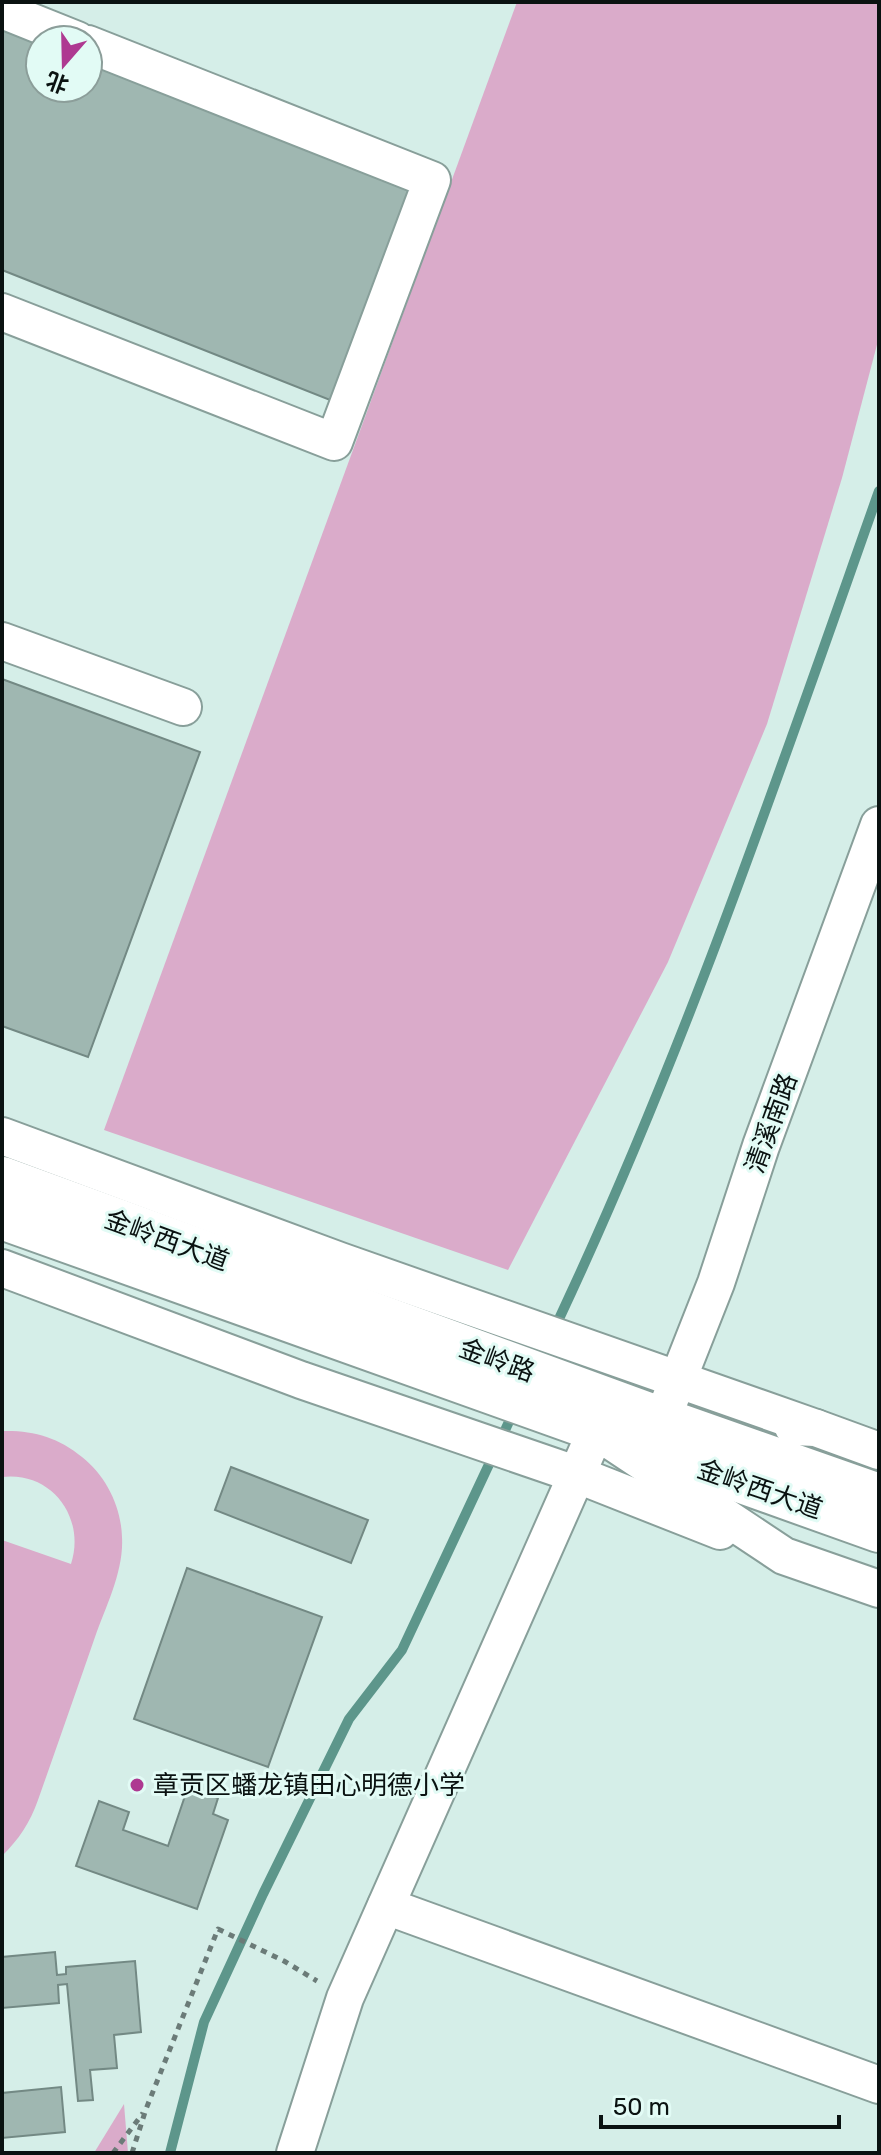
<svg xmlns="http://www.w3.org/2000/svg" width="881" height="2155" viewBox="0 0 881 2155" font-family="Rubik,'Noto Sans SC',sans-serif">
  <rect width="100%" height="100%" fill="#d5eee8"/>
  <g fill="#daabca">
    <path d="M517 2H879V337L842 478 767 724 668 962 508 1270 104 1130Z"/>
    <path d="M2 1431C32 1430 58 1437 82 1457 106 1476 121 1506 122 1537 124 1571 106 1606 95 1637 76 1692 57 1746 38 1800 30 1823 19 1839 2 1856V1540L71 1564C86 1518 52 1471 2 1477Z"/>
    <path d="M124 2104 128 2153H94Z"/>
  </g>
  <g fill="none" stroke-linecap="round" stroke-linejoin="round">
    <g stroke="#5d968b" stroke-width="10">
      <path d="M537 1365C674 1083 775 785 879 491"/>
      <path d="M170 2153 204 2022 263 1894 349 1719 402 1650 514 1411"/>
    </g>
  </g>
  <g fill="#9fb7b1" stroke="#738984" stroke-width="2">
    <path d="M2 25 40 40V88H88V59L414 189 330 400 2 270Z"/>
    <path d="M2 679 200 752 88 1057 2 1026Z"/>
    <path d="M231 1467 368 1520 351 1563 215 1510Z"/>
    <path d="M187 1568 322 1617 268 1767 134 1719Z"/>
    <path d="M188 1787 218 1798 213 1814 228 1820 197 1909 76 1866 99 1801 129 1812 123 1830 168 1846Z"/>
    <path d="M55 1952 57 1975 66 1974V1967L135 1961 141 2032 114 2035 117 2068 90 2070 93 2100 78 2101 67 1984 58 1985 59 2003 2 2008V1957Z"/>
    <path d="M61 2087 65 2132 2 2138V2093Z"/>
  </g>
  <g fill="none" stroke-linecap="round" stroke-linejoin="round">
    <g stroke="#889f9a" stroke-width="40">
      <g id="minor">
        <path d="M2 10 77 40"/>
        <path d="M2 312 334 442 432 180 88 44"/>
        <path d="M2 641 183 707"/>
        <path d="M2 1136 340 1261 816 1428"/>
        <path d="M2 1268 301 1380 578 1475 720 1531"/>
        <path d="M669 1402 716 1283 761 1146 879 825"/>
        <path d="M793 1427 816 1428 879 1451"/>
        <path d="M386 1906 879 2085"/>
        <path d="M295 2153 345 1998 596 1431 784 1556 879 1589"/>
      </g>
    </g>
    <g stroke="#889f9a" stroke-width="48">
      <g id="major">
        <path d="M2 1179 662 1420 879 1496"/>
        <path d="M2 1217 879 1530"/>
      </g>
    </g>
    <g stroke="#6b7b78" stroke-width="5" stroke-dasharray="6 6" stroke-linecap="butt">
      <path d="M113 2153 143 2113"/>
      <path d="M132 2153 146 2109 218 1929 284 1961 317 1981"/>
    </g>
    <use href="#minor" stroke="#fff" stroke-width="36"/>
    <use href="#major" stroke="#fff" stroke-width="44"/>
  </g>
  <circle fill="#ae3991" stroke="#e2fbf5" stroke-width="3" cx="137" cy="1785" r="8"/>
  <g text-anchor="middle" stroke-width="6" stroke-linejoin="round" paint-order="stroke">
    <g font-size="26" fill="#0a1211" stroke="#e2fbf5">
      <text transform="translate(771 1123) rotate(-70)" y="9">清溪南路</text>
      <text transform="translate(167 1240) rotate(20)" y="9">金岭西大道</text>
      <text transform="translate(497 1360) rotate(20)" y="9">金岭路</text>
      <text transform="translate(760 1489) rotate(19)" y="9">金岭西大道</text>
    </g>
    <g font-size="26" fill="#0a1211" stroke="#e2fbf5" text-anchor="start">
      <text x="153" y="1794">章贡区蟠龙镇田心明德小学</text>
    </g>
  </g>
  <rect width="881" height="2155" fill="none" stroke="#0a1211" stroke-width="8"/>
  <g transform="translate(64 64) rotate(200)"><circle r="38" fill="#e2fbf5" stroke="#8c9e9a" stroke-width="2"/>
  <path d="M0-6L14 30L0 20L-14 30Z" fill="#ae3991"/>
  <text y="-12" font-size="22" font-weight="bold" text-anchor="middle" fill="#0a1211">北</text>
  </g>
  <path d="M601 2115v12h238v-12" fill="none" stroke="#0a1211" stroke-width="4"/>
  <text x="613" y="2115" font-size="24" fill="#0a1211" stroke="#e2fbf5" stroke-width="6" paint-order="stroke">50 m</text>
</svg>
